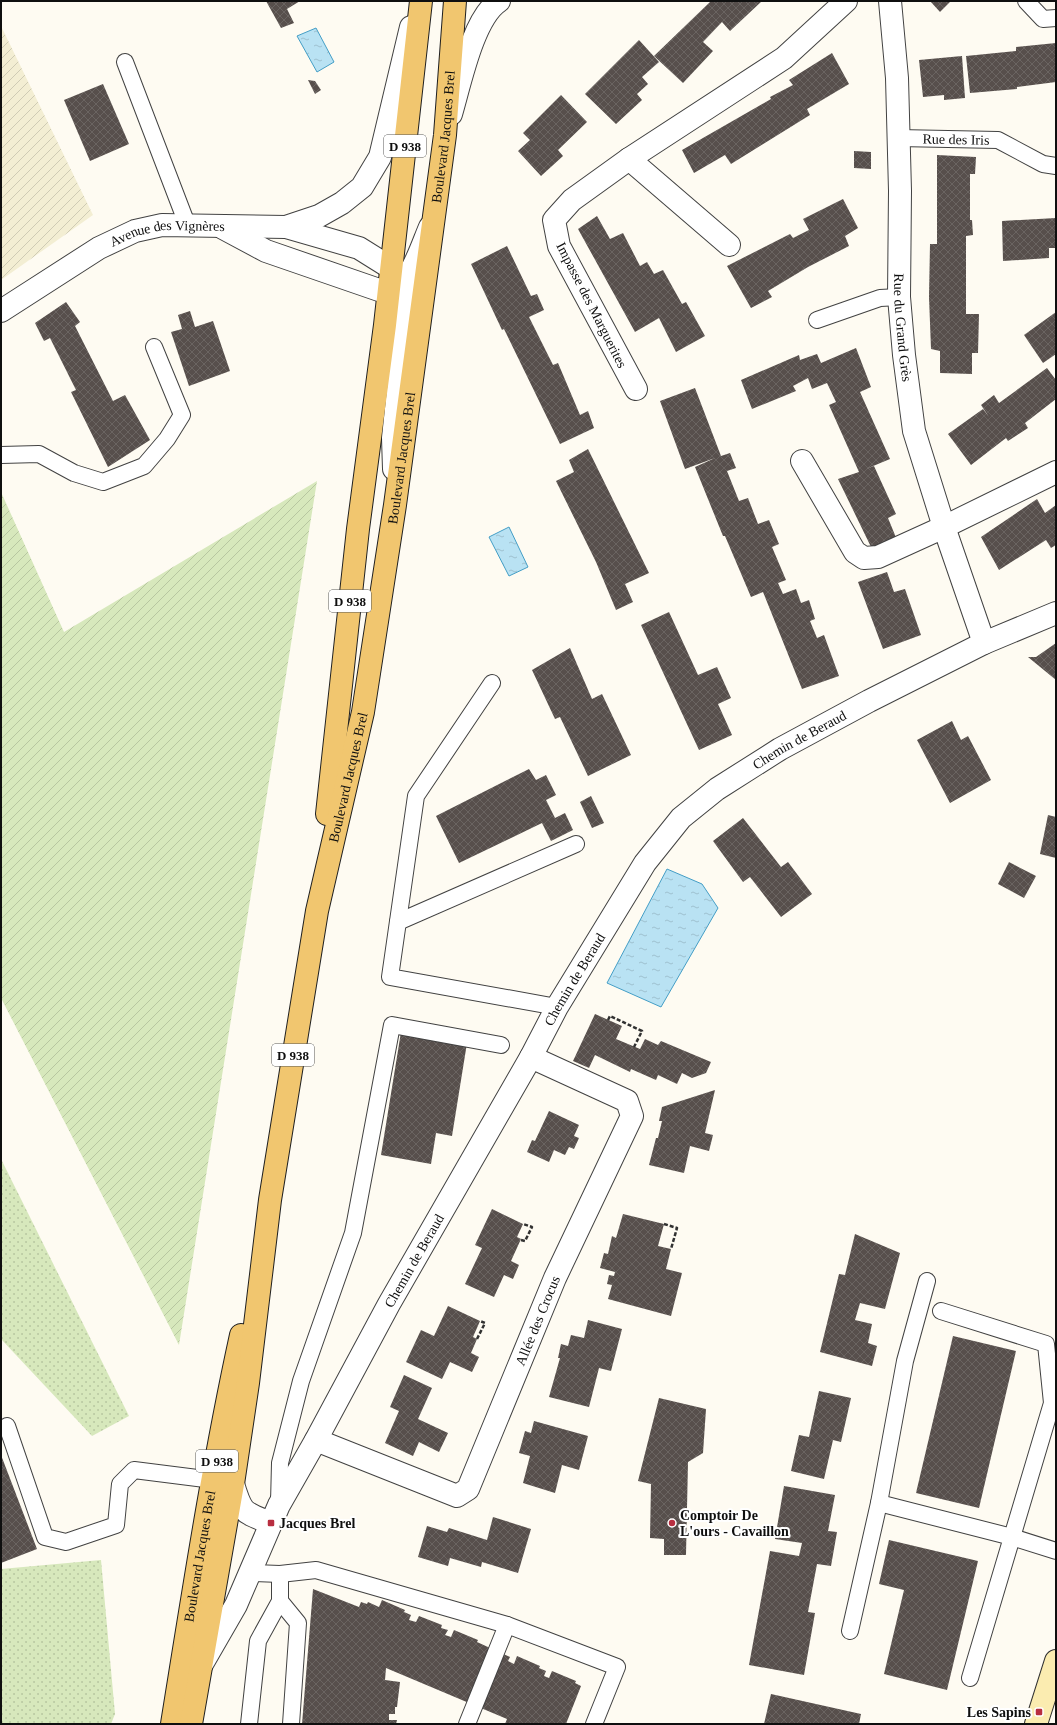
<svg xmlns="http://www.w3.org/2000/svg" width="1057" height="1725" viewBox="0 0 1057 1725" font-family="'Times New Roman',serif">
  <defs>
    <pattern id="farmland-furrows" width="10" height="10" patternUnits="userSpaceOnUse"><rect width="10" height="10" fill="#f3eed3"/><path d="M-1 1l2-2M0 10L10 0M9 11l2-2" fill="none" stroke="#cfcbb4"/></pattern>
    <pattern id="grass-dots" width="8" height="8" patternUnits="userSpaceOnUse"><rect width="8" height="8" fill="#d7e8bc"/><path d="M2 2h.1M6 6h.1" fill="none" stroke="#b7c6a0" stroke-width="1.8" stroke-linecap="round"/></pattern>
    <pattern id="garden-furrows" width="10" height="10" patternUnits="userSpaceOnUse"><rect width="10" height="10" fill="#d7e8bc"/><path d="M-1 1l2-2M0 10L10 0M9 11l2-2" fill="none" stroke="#b7c6a0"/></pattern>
    <pattern id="water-ripples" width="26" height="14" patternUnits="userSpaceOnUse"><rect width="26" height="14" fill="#b9e2f3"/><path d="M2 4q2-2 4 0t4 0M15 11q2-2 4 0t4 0" fill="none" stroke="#9ec1cf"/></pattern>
    <pattern id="building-cross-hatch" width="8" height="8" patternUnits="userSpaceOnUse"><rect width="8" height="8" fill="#574f4c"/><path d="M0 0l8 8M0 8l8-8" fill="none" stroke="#6a6461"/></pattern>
  </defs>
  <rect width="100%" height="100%" fill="#fefbf2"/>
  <path fill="url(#farmland-furrows)" d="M1 26 93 215 1 280Z"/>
  <g fill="url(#grass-dots)">
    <path d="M1 1159 129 1416 92 1436 1 1339Z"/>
    <path d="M101 1560 115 1714 111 1724H1V1569Z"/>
  </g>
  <path fill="url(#garden-furrows)" d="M317 481 179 1345 1 998V492L64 632Z"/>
  <g fill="url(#water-ripples)" stroke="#449ec6">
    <path d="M316 28 334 62 317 72 297 36Z"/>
    <path d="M509 527 528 567 509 576 489 537Z"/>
    <path d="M667 869 702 884 718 908 661 1007 607 983Z"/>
  </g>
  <g fill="url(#building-cross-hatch)">
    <path d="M266 1H300L287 9 294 23 281 28Z"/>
    <path d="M711 1H762L730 31 722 22 703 42 713 51 683 83 654 56Z"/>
    <path d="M930 1H951L940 12Z"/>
    <path d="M639 40 659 62 642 77 648 84 637 94 642 100 616 124 585 94Z"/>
    <path d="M1056 43V82L1017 87V89L970 93 966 56 1016 51V47Z"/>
    <path d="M832 53 849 84 807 109 810 115 731 164 725 155 694 173 682 150 771 99 770 97 793 85 789 80Z"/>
    <path d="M962 56 965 98 944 100V95L923 97 919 60Z"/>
    <path d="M308 80 315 81 321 90 315 94Z"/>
    <path d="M103 84 129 144 90 161 64 100Z"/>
    <path d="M561 95 587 122 558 150 563 156 541 176 518 151 530 140 523 133Z"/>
    <path d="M854 151 871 152V169L854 168Z"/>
    <path d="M937 155 976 157 975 174H970V220H972L973 235 966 236V314H979L978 353H972V374L940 373V351L931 349 929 297 930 244H937Z"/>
    <path d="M843 199 858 228 845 236 849 246 808 267 768 291 772 297 751 308 727 266 790 234 793 238 809 230 803 219Z"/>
    <path d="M597 216 610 239 623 233 640 266 647 262 654 274 663 270 682 304 686 302 705 336 676 352 659 318 635 332 578 229Z"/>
    <path d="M1056 218V248H1049V258L1003 261 1002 221Z"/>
    <path d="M507 246 531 296 537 294 544 310 529 317 553 365 558 363 580 415 588 411 594 428 560 444 504 329 502 330 471 264Z"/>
    <path d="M66 302 80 322 75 326 113 401 125 395 150 440 108 467 71 392 76 390 50 338 44 341 35 323Z"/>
    <path d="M190 311 195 327 213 321 230 371 189 386 171 332 182 329 178 315Z"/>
    <path d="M1056 312V354L1043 363 1024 335Z"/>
    <path d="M856 348 871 387 860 392 890 459 866 469 874 466 896 514 888 518 897 540 872 549 838 479 859 472 829 405 836 402 827 383 812 389 808 378 793 386 796 391 752 409 741 380 799 355 800 360 817 354 821 363Z"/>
    <path d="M1047 368 1056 380V399L1025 423 1028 428 1008 441 1006 438 971 465 948 434 983 409 989 417 981 405 994 395 999 403Z"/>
    <path d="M695 388 721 456 730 453 736 468 727 471 739 501 748 498 758 524 769 520 779 544 772 547 786 580 778 583 783 594 796 589 801 603 809 600 815 619 810 621 817 638 824 635 839 676 802 689 763 592 751 597 725 536H723L695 467 715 458 685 469 660 401Z"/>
    <path d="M588 449 649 573 625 584 633 602 616 610 596 562 556 481 574 472 569 460Z"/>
    <path d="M1037 499 1045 513 1056 505V545L1051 548 1046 540 999 570 981 537Z"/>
    <path d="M887 572 894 592 905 589 921 635 883 649 858 582Z"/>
    <path d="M669 612 698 675 717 667 731 698 718 704 732 735 699 750 641 625Z"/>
    <path d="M1056 643V680L1028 657H1036Z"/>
    <path d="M570 648 592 699 602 694 631 755 588 776 560 717 555 719 532 670Z"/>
    <path d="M952 721 961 740 968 736 991 780 950 803 917 740Z"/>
    <path d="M529 769 536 780 546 775 556 795 546 800 555 818 565 813 573 830 551 841 542 823 459 863 436 816Z"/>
    <path d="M591 796 604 823 592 828 580 802Z"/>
    <path d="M1048 815 1056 817V858L1040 854Z"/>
    <path d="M743 818 781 867 788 862 812 894 781 917 750 877 743 882 713 841Z"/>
    <path d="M1009 862 1036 876 1024 898 998 884Z"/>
    <path d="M595 1014 622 1026 616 1039 640 1049 645 1039 658 1045 661 1041 711 1062 706 1073 692 1078 682 1073 677 1084 658 1075 656 1080 631 1069 630 1072 595 1055 589 1068 573 1061Z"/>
    <path d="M401 1032 467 1043 452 1136 436 1133 431 1164 381 1155Z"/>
    <path d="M715 1090 705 1133 713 1135 709 1151 690 1146 684 1173 649 1165 656 1138H658L662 1121H659L662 1107Z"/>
    <path d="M549 1111 579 1125 574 1136 579 1138 574 1149 569 1147 565 1155 554 1150 549 1162 527 1152 532 1140 535 1141Z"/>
    <path d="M492 1209 523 1224 517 1237 521 1239 511 1261 519 1265 513 1279 504 1275 494 1297 465 1284 482 1248 475 1245Z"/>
    <path d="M623 1214 664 1224 658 1246 671 1249 666 1269 682 1273 671 1316 608 1299 612 1285 607 1284 609 1275 614 1276 615 1272 600 1268 604 1253 608 1254 612 1236 616 1238Z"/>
    <path d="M855 1234 900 1253 885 1309 860 1303 855 1320 872 1324 868 1343 877 1346 872 1366 820 1352 839 1274 845 1275Z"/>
    <path d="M448 1306 480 1321 473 1337 477 1339 471 1353 479 1357 472 1372 450 1362 442 1379 406 1362 421 1330 434 1336Z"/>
    <path d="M588 1320 622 1329 611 1371 599 1368 589 1407 549 1397 560 1358H558L561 1344 568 1346 571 1335 584 1338Z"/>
    <path d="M953 1336 1016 1351 979 1508 916 1493Z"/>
    <path d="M404 1375 432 1388 418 1419 448 1433 439 1452 419 1442 413 1456 385 1443 399 1411 390 1407Z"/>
    <path d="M819 1391 851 1398 841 1442 833 1440 824 1479 791 1471 799 1435 809 1437Z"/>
    <path d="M659 1398 706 1409 703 1453 688 1462 686 1555H664V1539L650 1538 651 1484 638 1481Z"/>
    <path d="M534 1421 588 1436 579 1470 562 1465 555 1493 523 1483 530 1456 519 1453 525 1431 531 1433Z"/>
    <path d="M1 1455 37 1549 1 1563Z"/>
    <path d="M784 1486 835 1495 828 1531 837 1532 831 1566 817 1564 808 1612 815 1613 804 1675 749 1665 770 1551 799 1556 802 1543 775 1539Z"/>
    <path d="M493 1517 531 1529 518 1573 482 1562 481 1567 450 1558 448 1566 418 1557 427 1526 447 1532 449 1528 487 1540Z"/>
    <path d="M889 1540 978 1561 947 1690 884 1674 904 1590 879 1584Z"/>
    <path d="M313 1589 359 1607 361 1602 367 1604 368 1602 379 1607 382 1600 405 1610 404 1612 411 1615 409 1620 416 1622 419 1616 442 1625 441 1628 448 1630 445 1635 451 1637 454 1630 478 1640 477 1642 510 1657 508 1661 514 1664 517 1656 540 1666 539 1668 546 1671 544 1676 549 1678 552 1671 576 1681 575 1683 581 1686 566 1724H505L507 1719 386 1668 385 1680 400 1682 397 1707H395V1714H389V1720H397L396 1724H302Z"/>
    <path d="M771 1694 861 1714 859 1724H764Z"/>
  </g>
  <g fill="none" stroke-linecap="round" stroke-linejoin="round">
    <g stroke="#424242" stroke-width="18">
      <g id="service">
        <path d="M1026 1 1043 19 1056 18"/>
        <path d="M125 62 187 224"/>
        <path id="s1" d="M898 138 998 140 1043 164 1056 166"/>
        <path d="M817 320 880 298 899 297"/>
        <path d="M1 455 39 454 74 473 103 482 144 466 167 439 182 415 154 347"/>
        <path d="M492 683 416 796 390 977 557 1007"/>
        <path d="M398 922 576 844"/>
        <path d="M941 1311 1046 1344 1052 1403 970 1678"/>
        <path d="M7 1426 45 1537 66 1542 116 1525 120 1484 134 1470 213 1480"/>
        <path d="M279 1503 280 1463 301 1381 353 1233 392 1025 501 1045"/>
        <path d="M879 1503 1012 1537 1056 1551"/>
        <path d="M251 1573 280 1574 316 1570 507 1625 617 1667 594 1724"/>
        <path d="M280 1601 298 1623 291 1724"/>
        <path d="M850 1631 879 1503 905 1361 927 1281"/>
        <path d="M249 1724 258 1641 280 1601V1574"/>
        <path d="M467 1724 507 1625"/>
      </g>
    </g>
    <g stroke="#424242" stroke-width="24">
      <g id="minor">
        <path id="s2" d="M890 1 897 78 900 191 899 297 904 355 914 431 944 527 984 643"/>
        <path d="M451 114C460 84 473 18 499 1"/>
        <path d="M629 159 729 245"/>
        <path d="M636 389 559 246 554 220 572 200 629 159 784 58 846 1"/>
        <path d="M802 461 855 552 864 558 878 557 944 527 1056 472"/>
        <path id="s3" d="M316 1440 457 1496 468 1489 555 1278 632 1116 627 1101 531 1057"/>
        <path d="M233 1484C242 1514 243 1512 271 1523"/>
        <path id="s4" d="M202 1664 236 1605 279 1505 316 1440 389 1304 531 1057 557 1007 645 863 681 818 717 789 780 749 869 701 984 643 1056 613"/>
      </g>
    </g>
    <g stroke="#424242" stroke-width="24">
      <g id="tertiary">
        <path d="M286 227 319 216 342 203 362 187 380 157 411 27"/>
        <path d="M223 228 266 251 379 290C382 291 386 292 389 291 410 287 422 245 430 227"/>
        <path id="s5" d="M1 311 99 248 135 231 162 225 286 227 359 248 399 273 405 281 408 293 393 438 394 469"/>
      </g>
    </g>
    <g stroke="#313131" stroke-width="24">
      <path id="secondary" d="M1036 1724 1056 1661"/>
    </g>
    <g stroke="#202020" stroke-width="24">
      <g id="primary">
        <path d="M327 814 358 529 385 325 421 1"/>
        <path id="s6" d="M172 1724C193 1594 213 1463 241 1335"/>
        <path id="s7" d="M191 1724 233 1484 248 1383 270 1200 317 911 363 712 395 505 445 135 455 1"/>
      </g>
    </g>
    <g stroke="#313131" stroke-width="2.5" stroke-dasharray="4 2" stroke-linecap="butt">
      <path d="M608 1020 610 1016 642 1031 634 1047"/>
      <path d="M664 1224 677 1228 671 1249"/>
      <path d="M521 1240 525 1241 532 1227 523 1224"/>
      <path d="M477 1339 485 1323 480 1321"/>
    </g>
    <use href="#service" stroke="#fff" stroke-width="16"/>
    <use href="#minor" stroke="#fff" stroke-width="22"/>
    <use href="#tertiary" stroke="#fff" stroke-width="22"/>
    <use href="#secondary" stroke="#fbecb0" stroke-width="22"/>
    <use href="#primary" stroke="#f1c66f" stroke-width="22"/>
  </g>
  <g fill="#b82e40" stroke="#fff" stroke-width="1.5">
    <rect x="267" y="1519" width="8" height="8" rx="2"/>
    <circle cx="672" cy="1523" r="4"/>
    <rect x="1035" y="1708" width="8" height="8" rx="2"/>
  </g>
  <g text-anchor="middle" stroke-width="4" stroke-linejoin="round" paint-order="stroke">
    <g fill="#fff" stroke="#575757" stroke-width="1">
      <rect x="384" y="135" width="42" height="22" rx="3"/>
      <rect x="329" y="590" width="42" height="22" rx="3"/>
      <rect x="272" y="1044" width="42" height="22" rx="3"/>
      <rect x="196" y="1450" width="42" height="22" rx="3"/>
    </g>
    <g font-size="13" font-weight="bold" fill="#0f0f0f">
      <text x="405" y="151">D 938</text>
      <text x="350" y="606">D 938</text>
      <text x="293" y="1060">D 938</text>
      <text x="217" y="1466">D 938</text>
    </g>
    <g font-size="14" fill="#0f0f0f" stroke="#fff">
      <text dy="5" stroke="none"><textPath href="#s7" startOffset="1608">Boulevard Jacques Brel</textPath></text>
      <text dy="5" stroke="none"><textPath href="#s1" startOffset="58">Rue des Iris</textPath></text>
      <text dy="5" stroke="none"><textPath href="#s5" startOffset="188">Avenue des Vignères</textPath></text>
      <text transform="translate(592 305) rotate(63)" y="5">Impasse des Marguerites</text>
      <text dy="5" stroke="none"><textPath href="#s2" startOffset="327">Rue du Grand Grès</textPath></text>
      <text dy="5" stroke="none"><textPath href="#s7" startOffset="1284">Boulevard Jacques Brel</textPath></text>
      <text dy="5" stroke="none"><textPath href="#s4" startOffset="1116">Chemin de Beraud</textPath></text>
      <text dy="5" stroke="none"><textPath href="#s7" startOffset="960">Boulevard Jacques Brel</textPath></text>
      <text dy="5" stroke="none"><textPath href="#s4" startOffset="780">Chemin de Beraud</textPath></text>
      <text dy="5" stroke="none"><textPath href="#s4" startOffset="456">Chemin de Beraud</textPath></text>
      <text dy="5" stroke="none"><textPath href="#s3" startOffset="347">Allée des Crocus</textPath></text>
      <text dy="5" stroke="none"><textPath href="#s6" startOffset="170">Boulevard Jacques Brel</textPath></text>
    </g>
    <g font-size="14" font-weight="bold" fill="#0f0f0f" stroke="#fff" text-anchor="start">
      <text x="680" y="1520">Comptoir De<tspan x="680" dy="16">L'ours - Cavaillon</tspan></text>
      <text x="279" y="1528">Jacques Brel</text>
      <text x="1031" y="1717" text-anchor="end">Les Sapins</text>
    </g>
  </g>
  <rect width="1057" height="1725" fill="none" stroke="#0f0f0f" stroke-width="4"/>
</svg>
